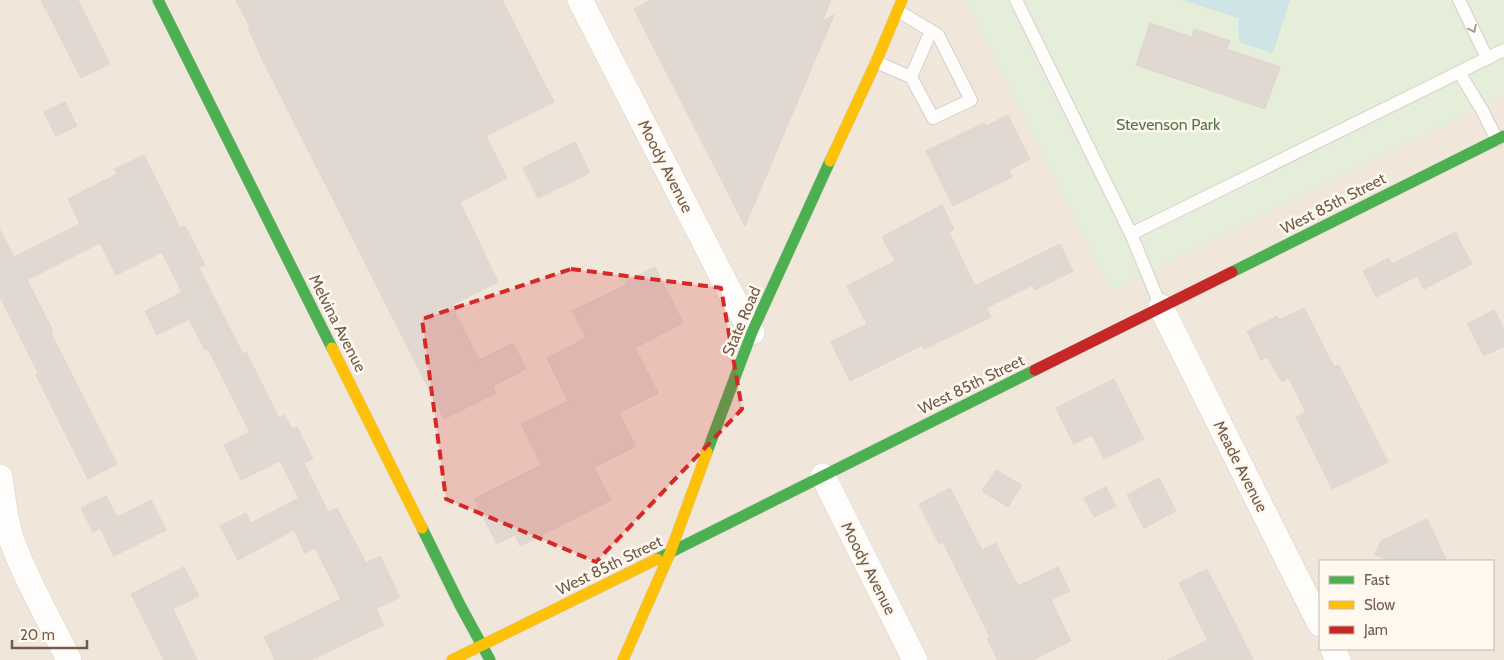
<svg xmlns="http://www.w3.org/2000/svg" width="1504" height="660" viewBox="0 0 1504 660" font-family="Cabin,sans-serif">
  <rect width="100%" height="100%" fill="#f7f3ec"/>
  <path fill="#f0e6da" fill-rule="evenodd" d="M0 0H1504V660H0ZM1320 561H1493V649H1320Z"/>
  <path fill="#e4eed8" d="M965 0H1504V96L1111 291Z"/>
  <path fill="#cee4e6" d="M1182 0H1290L1273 53 1239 42 1238 18Z"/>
  <g fill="#e1d9d1" stroke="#e0d6ce">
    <path d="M41 0H78L110 64 81 78Z"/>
    <path d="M236 0H502L554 102 486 136 507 178 460 202 498 282 452 305 479 360 513 343 526 369 493 386 496 393 444 419 262 59 248 28 250 27Z"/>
    <path d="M651 0H831L822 21 834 15 745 226 634 9Z"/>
    <path d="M1150 23 1192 37 1194 29 1230 41 1227 49 1280 67 1265 109 1136 65Z"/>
    <path d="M65 102 77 126 56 136 44 112Z"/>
    <path d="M1008 115 1030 159 1009 170 1012 177 953 206 926 151 984 123 986 126Z"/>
    <path d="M575 142 590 173 538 198 523 168Z"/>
    <path d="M144 155 180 228 185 226 205 265 199 268 243 354 246 352 279 418 284 415 292 429 297 427 313 459 304 463 328 512 337 508 366 563 380 556 400 597 376 609 384 625 311 660H275L264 637 341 599 315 548 305 553 294 530 238 560 220 526 246 513 251 523 299 498 280 461 241 480 224 445 250 432 208 349 205 350 189 319 157 335 145 311 182 292 162 252 116 275 100 243 27 280 53 331 51 333 117 464 88 479 36 375 38 373 0 297V230L14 257 80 224 68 199 117 174 115 169Z"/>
    <path d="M942 205 954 229 949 232 975 286 1060 244 1073 271 1035 290 1033 285 986 308 991 317 924 349 922 345 850 381 831 342 867 324 847 286 895 261 882 237Z"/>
    <path d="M1455 232 1472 264 1424 289 1417 276 1376 297 1363 271 1389 258 1392 264Z"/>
    <path d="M655 267 683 323 635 348 658 393 619 413 636 446 594 467 611 500 520 546 515 535 497 544 474 499 541 465 521 424 568 401 547 358 586 338 572 311 626 285 625 282Z"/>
    <path d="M1304 308 1334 367 1339 365 1388 462 1332 489 1296 417 1306 412 1289 378 1282 382 1267 357 1261 360 1247 331 1277 316 1279 320Z"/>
    <path d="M1494 310 1504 329V346L1484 356 1467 324Z"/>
    <path d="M1114 379 1144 439 1104 459 1092 435 1074 444 1056 408Z"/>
    <path d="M996 470 1022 485 1008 507 982 491Z"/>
    <path d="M1159 478 1176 511 1144 528 1127 495Z"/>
    <path d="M1106 487 1116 506 1094 517 1084 498Z"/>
    <path d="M950 488 982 550 996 543 1018 586 1058 567 1070 591 1051 600 1071 641 1033 660H998L987 638 990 637 943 542 939 544 919 504Z"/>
    <path d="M106 496 117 517 151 500 166 530 114 556 100 528 93 532 81 508Z"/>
    <path d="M1427 519 1447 561H1392L1375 555 1381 541Z"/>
    <path d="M184 567 199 596 173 609 197 660H164L131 594Z"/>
    <path d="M1207 569 1238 629 1253 660H1167L1208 640 1179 583Z"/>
  </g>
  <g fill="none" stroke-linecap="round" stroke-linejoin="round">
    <g stroke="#d6d0ca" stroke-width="14">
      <g id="lane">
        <path d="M1016 0 1131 234 1161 307"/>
        <path d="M1459 0 1487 58"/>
        <path d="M876 62 911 77 933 118 971 100 938 35 898 11"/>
        <path d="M1459 72 1482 110 1497 140"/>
        <path d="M911 77 931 31"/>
        <path d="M1131 234 1504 50"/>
      </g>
    </g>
    <g stroke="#d6d0ca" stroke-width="26">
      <g id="street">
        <path d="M580 0 731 294 752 332"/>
        <path d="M1161 307 1320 624"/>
        <path d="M823 476 915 660"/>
        <path d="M0 477C3 497 5 518 11 538 25 578 50 621 69 660"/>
        <path d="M1333 649 1338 660"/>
      </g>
    </g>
    <g stroke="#d6cfc8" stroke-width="12">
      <g id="fast">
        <path d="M158 0 332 348"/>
        <path d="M1232 272 1504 136"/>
        <path d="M707 452 752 332 830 161"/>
        <path d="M422 528 460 605 490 660"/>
        <path d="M657 559 1035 370"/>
      </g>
    </g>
    <g stroke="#d6cfc8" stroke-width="12">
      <g id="slow">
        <path d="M830 161 876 62 902 0"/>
        <path d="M332 348 422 528"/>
        <path d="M452 660 657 559"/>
        <path d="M623 660 670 553 707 452"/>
      </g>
    </g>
    <g stroke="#d6cfc8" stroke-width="12">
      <path id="jam" d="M1035 370 1232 272"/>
    </g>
    <use href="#lane" stroke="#fefdfc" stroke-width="12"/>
    <use href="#street" stroke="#fefdfc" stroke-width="25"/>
    <use href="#fast" stroke="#4caf50" stroke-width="11"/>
    <use href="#slow" stroke="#ffc107" stroke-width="11"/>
    <use href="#jam" stroke="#c62828" stroke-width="11"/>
  </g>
  <defs><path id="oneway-chevron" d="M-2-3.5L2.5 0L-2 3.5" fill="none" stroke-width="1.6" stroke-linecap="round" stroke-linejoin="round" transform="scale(1.25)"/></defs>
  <use stroke="#ab9c93" href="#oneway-chevron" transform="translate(1473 29) rotate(64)"/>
  <path fill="#d62828" fill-opacity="0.2" stroke="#d62828" stroke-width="4" stroke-dasharray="10 6" stroke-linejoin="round" d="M571 269 721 288 742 409 596 562 446 499 422 319Z"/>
  <g text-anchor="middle" stroke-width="5" stroke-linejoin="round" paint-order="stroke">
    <g font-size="16" fill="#547945" stroke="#fef8ee">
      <text x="1168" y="130">Stevenson Park</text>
    </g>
    <g font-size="16" fill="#745c4d" stroke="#fef8ee">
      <text transform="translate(666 166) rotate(63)" y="6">Moody Avenue</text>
      <text transform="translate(1333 203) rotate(-27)" y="6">West 85th Street</text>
      <text transform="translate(741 321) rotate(-67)" y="6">State Road</text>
      <text transform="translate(338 323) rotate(63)" y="6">Melvina Avenue</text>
      <text transform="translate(971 384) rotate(-26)" y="6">West 85th Street</text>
      <text transform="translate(1241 466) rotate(63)" y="6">Meade Avenue</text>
      <text transform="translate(609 565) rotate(-26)" y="6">West 85th Street</text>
      <text transform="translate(869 568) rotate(63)" y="6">Moody Avenue</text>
    </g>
  </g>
  <rect x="1319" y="560" width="175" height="90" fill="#fef8ee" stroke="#c7baae"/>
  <rect x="1329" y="576" width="25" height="8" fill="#4caf50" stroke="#c7baae"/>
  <text x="1364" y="585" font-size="15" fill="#745c4d">Fast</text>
  <rect x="1329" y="601" width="25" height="8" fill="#ffc107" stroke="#c7baae"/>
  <text x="1364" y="610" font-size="15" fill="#745c4d">Slow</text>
  <rect x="1329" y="626" width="25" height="8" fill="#c62828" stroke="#c7baae"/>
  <text x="1364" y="635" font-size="15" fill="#745c4d">Jam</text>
  <path d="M12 640v8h75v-8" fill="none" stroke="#745c4d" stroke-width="2.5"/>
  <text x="20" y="640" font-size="15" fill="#745c4d" stroke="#fef8ee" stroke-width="4" paint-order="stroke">20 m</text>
</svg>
